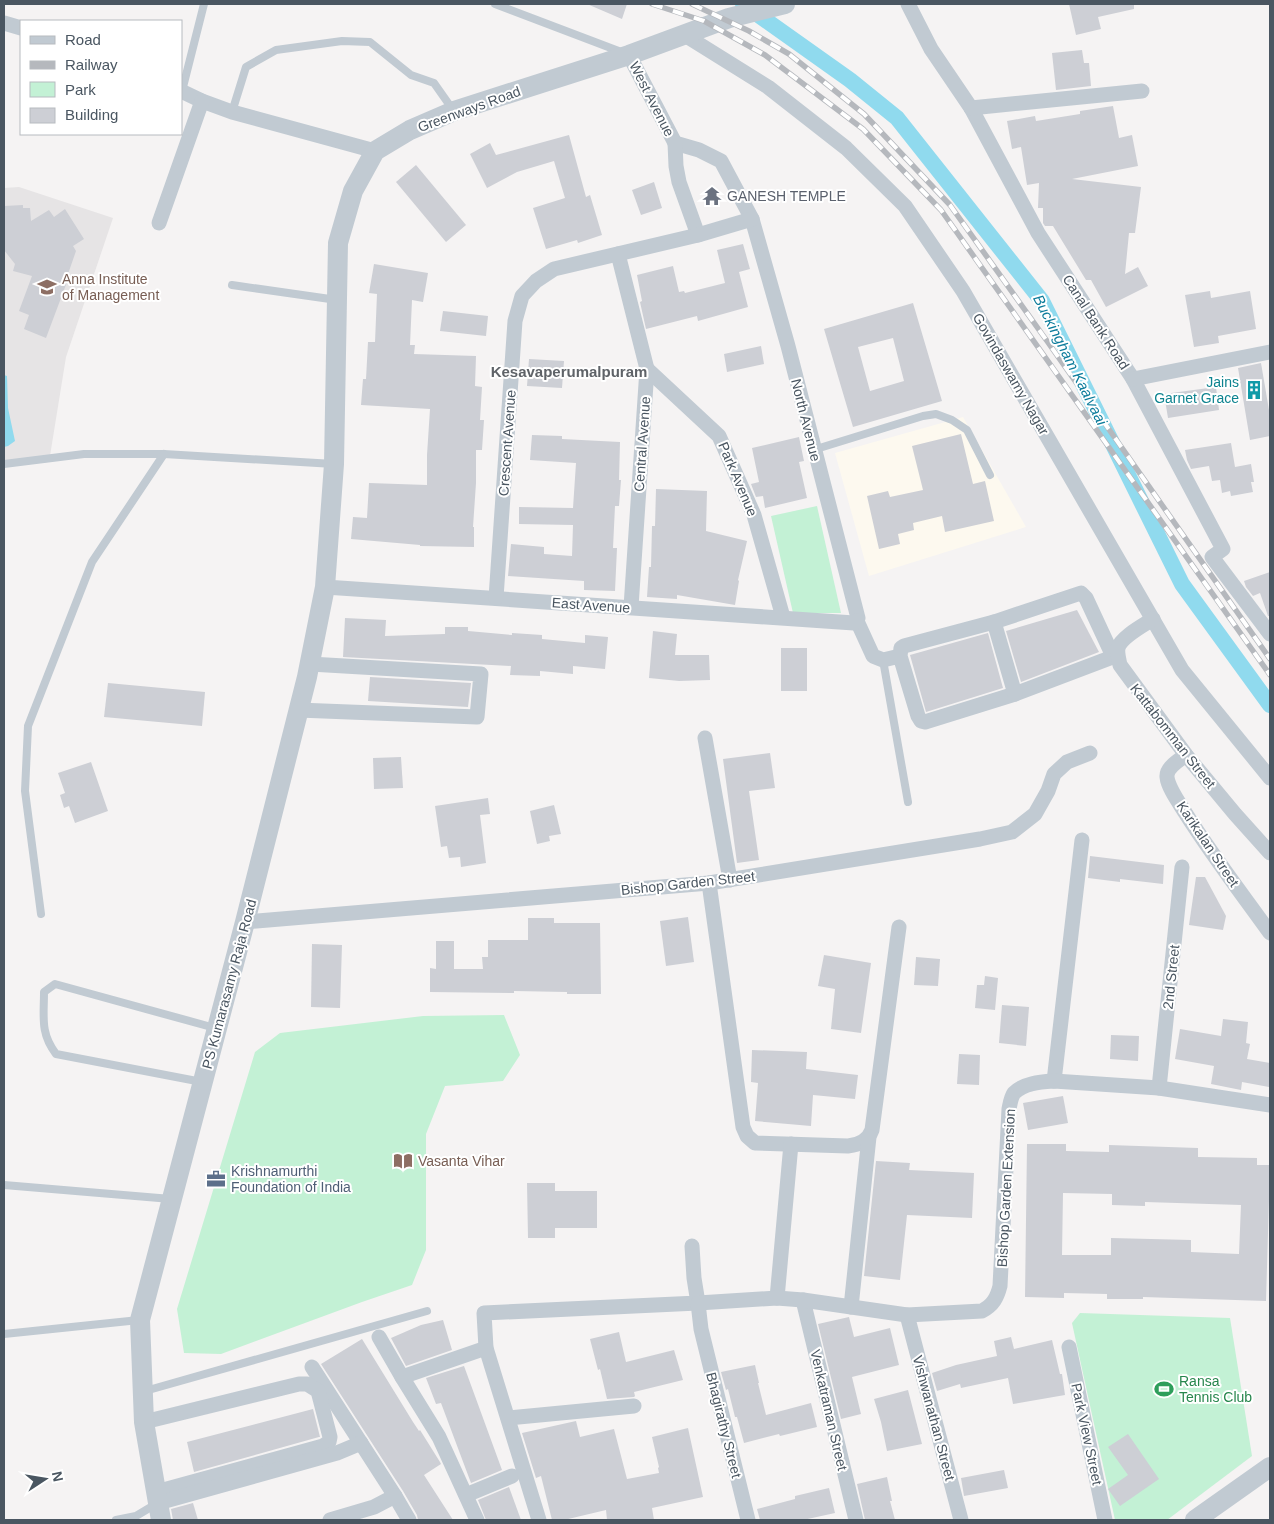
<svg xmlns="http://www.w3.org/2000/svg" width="1274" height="1524" viewBox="0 0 1274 1524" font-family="Arial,sans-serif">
  <rect width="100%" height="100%" fill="#f5f3f3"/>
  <path fill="#fdf9ef" d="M963 417 1026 527 869 576 835 453Z"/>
  <path fill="#e6e4e5" d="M19 187 113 218 66 357 49 462 4 466V188Z"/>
  <g fill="#c3f1d5">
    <path d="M817 506 841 613H793L771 516Z"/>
    <path d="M504 1015 520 1055 503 1081 445 1086 426 1134V1250L412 1285 362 1302 221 1354 184 1353 177 1309 255 1052 280 1033 423 1016Z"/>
    <path d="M1080 1313 1230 1318 1252 1456 1167 1520H1115L1072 1323Z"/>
  </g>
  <path fill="#90daee" d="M4 375 7 376 8 408 15 441 8 446 4 447Z"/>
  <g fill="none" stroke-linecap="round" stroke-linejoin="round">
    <path stroke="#90daee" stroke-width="16" d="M743 4 850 80 897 118 1042 301 1182 584 1270 705"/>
  </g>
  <g fill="#cdcfd5" fill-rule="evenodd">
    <path d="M587 4H627L622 19Z"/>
    <path d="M1069 4H1134V9L1098 17 1101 29 1076 35Z"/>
    <path d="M1082 50 1084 63H1089L1091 86 1056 90 1052 53Z"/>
    <path d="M1113 106 1119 138 1132 135 1138 166 1072 179 1141 187 1135 233H1129L1125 274 1138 267 1148 286 1106 307 1091 280H1086L1053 226H1045L1043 223V208H1038L1039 183 1027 185 1021 147 1012 149 1007 121 1035 116 1036 121 1080 114V111Z"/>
    <path d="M569 135 586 197 590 195 602 235 578 243 577 240 546 249 533 208 565 198 554 161 517 172 487 188 470 154 490 143 496 155Z"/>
    <path d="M416 165 466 225 446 242 396 182Z"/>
    <path d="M654 182 662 208 641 215 632 190Z"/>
    <path d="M23 205V208H30L31 221 49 210 54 217 65 209 84 239 73 246 76 251 68 274H70L46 338 24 329 29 315 19 311 32 276 13 271 15 264 4 250V206Z"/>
    <path d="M743 244 750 269 739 272 748 307 698 321 697 316 646 329 640 302 642 301 637 275 673 266 679 292 684 291 685 293 725 283 717 250Z"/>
    <path d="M374 264 428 273 423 302 412 300 410 345H415L414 354 476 356 475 386 482 387 480 420H484L482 450H476V483L473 527H474V547L420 546V545L351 539 353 517 367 518 369 483 427 485V455L430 409 361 405 363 379H366L368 342H375L377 294 369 293Z"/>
    <path d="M1210 291 1211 298 1250 291 1256 329 1218 336 1219 343 1194 347 1185 295Z"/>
    <path d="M913 303 942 401 853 427 824 329ZM893 338 904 381 870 391 858 347Z"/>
    <path d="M443 311 488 316 486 336 440 331Z"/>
    <path d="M761 346 764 364 727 372 724 354Z"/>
    <path d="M529 359 564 361 562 388 527 386Z"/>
    <path d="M1261 363 1270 416V436L1250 440 1238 368Z"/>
    <path d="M1216 387 1219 410 1168 418 1164 394Z"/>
    <path d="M961 434 973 484 985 481 994 521 945 532 942 516 913 523 914 530 898 534 900 544 879 549 867 496 888 491 890 497 923 490 912 446Z"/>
    <path d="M532 435 562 436V439L620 442 619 480H621L619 506H615L613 548H617L615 591 584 590V581L508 576 511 544 544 547V554L572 556 573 525 519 524V507L573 508 576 463 530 460Z"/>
    <path d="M799 437 804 461 799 462 807 498 765 508 763 496 756 497 751 484 759 482 752 448Z"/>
    <path d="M1231 443 1235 467 1251 464 1254 482H1251L1253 492 1231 496 1230 491 1222 493 1220 480 1212 481 1209 466 1191 469 1187 460 1185 450Z"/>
    <path d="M656 489 707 491 706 531 747 541 738 580 739 581 735 605 677 595V599L647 597 649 567H651L652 526H655Z"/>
    <path d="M1270 572V616H1268L1260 593 1253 596 1246 587 1244 581Z"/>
    <path d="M1077 610 1099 652 1021 682 1006 631Z"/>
    <path d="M345 618 386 620 385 636 445 634V627H468V631L512 635V633L542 635V639L585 643V635L608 637 605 669 573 666V674L540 671V676L510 675 511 666 343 657Z"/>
    <path d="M653 631 677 634 675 655H709L710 680 679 681 649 678Z"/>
    <path d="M988 633 1003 688 926 712 910 655Z"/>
    <rect x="781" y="648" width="26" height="43"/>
    <path d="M370 677 471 683 468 707 368 701Z"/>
    <path d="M108 683 205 692 202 726 104 717Z"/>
    <path d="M770 753 775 788 749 791 759 860 737 863 723 759Z"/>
    <path d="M401 757 403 788 374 789 373 758Z"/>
    <path d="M91 762 108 811 75 823 69 806 64 808 60 795 65 793 58 773Z"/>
    <path d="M488 798 490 814 480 815 486 863 461 867 460 857 449 858 447 846 441 847 435 806Z"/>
    <path d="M554 805 561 834 549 836 550 841 537 844 530 811Z"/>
    <path d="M1090 856 1164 865 1163 884 1120 879V882L1088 878Z"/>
    <path d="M1196 877H1205L1226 916 1223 930 1189 925Z"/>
    <path d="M688 917 694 962 666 966 660 921Z"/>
    <path d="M528 918H554V923H600L601 994H567V992L514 991V993L430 992V968L436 969V941H454V969H483L482 957H488V940H528Z"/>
    <path d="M312 944 342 945 340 1008 311 1007Z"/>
    <path d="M824 955 871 963 861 1033 831 1029 835 989 818 986Z"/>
    <path d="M916 957 940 959 938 986 914 985Z"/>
    <path d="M985 976 998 978 995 1010 975 1008 977 985H984Z"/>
    <path d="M1002 1005 1029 1007 1026 1046 999 1043Z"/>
    <path d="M1223 1019 1248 1022 1246 1043 1250 1044 1247 1059 1270 1063 1269 1087 1242 1082 1241 1090 1211 1084 1214 1066 1175 1059 1180 1029 1221 1036Z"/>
    <path d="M1111 1035 1139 1036 1138 1061 1110 1059Z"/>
    <path d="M752 1050 807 1052 806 1069 858 1075 855 1099 813 1095 811 1126 755 1121 758 1083 751 1082Z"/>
    <path d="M959 1054 980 1055 979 1085 957 1084Z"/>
    <path d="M1063 1096 1068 1123 1028 1130 1023 1103Z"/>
    <path d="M1027 1144H1066V1151L1109 1152V1145L1198 1148V1157L1257 1158V1165H1270L1266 1301 1143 1297V1299H1107V1294L1064 1293V1298L1025 1297ZM1063 1193 1112 1194V1205L1145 1206V1202L1241 1205 1239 1254 1191 1252V1240L1111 1238V1255H1062Z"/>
    <path d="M876 1161 910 1163 909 1170 974 1173 972 1218 907 1215 900 1280 864 1276Z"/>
    <path d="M527 1183H555V1191H597V1228H555V1238H528Z"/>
    <path d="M849 1317 854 1337 890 1328 899 1365 852 1377 861 1414 841 1419 818 1324Z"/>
    <path d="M443 1320 452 1350 406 1366 391 1338 421 1325Z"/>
    <path d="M619 1332 626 1362 674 1350 683 1380 634 1392 635 1396 634 1397 607 1399 600 1369 598 1370 590 1339Z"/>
    <path d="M1011 1337 1014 1349 1052 1340 1060 1374H1062L1065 1395 1013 1404 1008 1378 961 1388 960 1384 937 1391 932 1373 956 1365 997 1356 994 1341Z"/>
    <path d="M362 1339 413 1422 419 1431 420 1430 440 1462 441 1464 424 1475 453 1520H418L417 1515 403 1491 321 1364Z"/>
    <path d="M755 1365 759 1383H758L766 1415 811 1403 817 1427 780 1436 779 1434 744 1443 737 1417H735L728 1389 726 1390 721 1372Z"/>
    <path d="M464 1366 502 1470 471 1483 441 1403 436 1404 426 1378Z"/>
    <path d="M908 1390 922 1444 887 1451 881 1422 874 1399Z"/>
    <path d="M313 1409 320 1437H319L194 1472 187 1442Z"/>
    <path d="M576 1421 580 1437 614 1429 627 1479 659 1473 658 1468 659 1467 652 1437 688 1428 703 1497 652 1508 654 1520H607L606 1510 564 1520H552L541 1476 536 1478 522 1433Z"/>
    <path d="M1128 1434 1159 1479 1120 1506 1108 1489 1128 1475 1108 1447Z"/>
    <path d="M1004 1470 1008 1488 964 1496 961 1478Z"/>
    <path d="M887 1477 892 1501H890L895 1520H865L857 1484Z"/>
    <path d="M509 1487 521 1520H486L478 1500Z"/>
    <path d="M829 1488 835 1513 803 1520H760L757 1509 795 1499V1496Z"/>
    <path d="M193 1503 198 1520H173L171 1509Z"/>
  </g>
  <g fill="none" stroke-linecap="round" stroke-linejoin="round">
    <g stroke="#c1cad2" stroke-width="8">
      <path d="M495 4 624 53"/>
      <path d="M182 91 204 4"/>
      <path d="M232 112 246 67 276 50 342 41 370 42 411 75 434 83 453 110"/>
      <path d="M232 285 337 300"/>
      <path d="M813 450 923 416 936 414 952 420 967 430 990 475"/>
      <path d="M4 464 84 454H164L334 464"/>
      <path d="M883 660 908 802"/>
      <path d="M41 914 25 791 28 726 92 562 164 454"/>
      <path d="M202 1082 56 1054C40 1033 44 1017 44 992L55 984 215 1028"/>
      <path d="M4 1185 171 1199"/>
      <path d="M4 1334 139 1320"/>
      <path d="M145 1391 427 1311"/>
      <path d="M116 1520 136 1516 156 1504"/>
    </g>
    <g stroke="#c1cad2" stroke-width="15">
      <path d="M908 4 931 49 971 108 1038 233 1133 379 1223 549 1212 557 1270 634"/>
      <path d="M4 23 21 28"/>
      <path d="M683 34 768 87 846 148 905 206 963 291 1182 670 1270 778"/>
      <path d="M629 55 675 143 699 150 721 161 752 219 788 346 858 618 857 621 873 656 883 660 900 656 901 648 904 646 994 622 1081 593 1086 598 1112 654 1110 658 1015 694 925 722 921 721 918 716 900 656"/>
      <path d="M181 91 202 101 232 112 375 151"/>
      <path d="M971 108 1142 91"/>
      <path d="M675 143 676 166 679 182 698 235"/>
      <path d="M159 223 202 101"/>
      <path d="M618 254 647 369 631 607"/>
      <path d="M647 369 719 436 754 515 783 617"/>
      <path d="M1133 379 1270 352"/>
      <path d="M325 587 854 623 857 621"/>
      <path d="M496 598 515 321 522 296 536 281 554 269 698 235 752 219"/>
      <path d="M1153 619C1144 625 1121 637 1118 648 1117 653 1119 660 1120 665L1186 755 1235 814 1270 853"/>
      <path d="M994 622 1015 694"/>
      <path d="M298 710 477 717 481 674 310 664"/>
      <path d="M705 738 730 880"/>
      <path d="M1186 755C1180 760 1166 767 1167 777 1168 788 1180 804 1186 814 1212 855 1242 894 1270 933"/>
      <path d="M709 883 743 1127 747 1136 755 1143 848 1146C859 1145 868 1141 872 1130L899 927"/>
      <path d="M245 922 709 883 980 839 1012 832 1035 814 1048 791 1054 774 1067 762 1090 753"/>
      <path d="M1054 1081 1082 840"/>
      <path d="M1159 1088 1182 867"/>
      <path d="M777 1298 791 1144"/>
      <path d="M803 1300 856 1520"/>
      <path d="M851 1307 869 1137"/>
      <path d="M907 1315 961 1520"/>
      <path d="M379 1337 402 1377 439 1437 477 1520"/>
      <path d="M1069 1347 1105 1520"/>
      <path d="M312 1367 395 1496 409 1520"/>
      <path d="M402 1377 486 1348"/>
      <path d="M508 1418 634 1406"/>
      <path d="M144 1422 299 1384H307L318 1391 330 1437 329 1442 323 1446 156 1492"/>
      <path d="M466 1495 512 1476"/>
      <path d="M158 1503 337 1453 361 1443"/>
      <path d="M330 1520 374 1507 395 1496"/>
      <path d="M539 1520 486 1348 484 1313 698 1303 694 1278 692 1246"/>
      <path d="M748 1520 701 1329 698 1303 777 1298 803 1300 907 1315 982 1311C993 1305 997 1298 1000 1286L1009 1109C1010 1104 1011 1097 1014 1093 1024 1083 1040 1082 1054 1081L1159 1088 1270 1105"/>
    </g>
    <g stroke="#c1cad2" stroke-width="20">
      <path d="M161 1520 144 1422 140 1320 245 922 307 677 325 587 334 464 338 243 353 191 375 151 410 130 454 111 629 55 729 18 785 4"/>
      <path d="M1195 1520 1270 1467"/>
    </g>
    <g stroke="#b5b8bd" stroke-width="5.5">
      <g id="rail">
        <path d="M652 4 704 21 765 55 863 129 941 210 1270 675"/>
        <path d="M692 4 749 31 789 54 864 114 950 205 1047 341 1270 659"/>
      </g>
    </g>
    <use href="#rail" stroke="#fff" stroke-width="4" stroke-dasharray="11" stroke-linecap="butt"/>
  </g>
  <defs>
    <g id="temple-bare" transform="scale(1.5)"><path d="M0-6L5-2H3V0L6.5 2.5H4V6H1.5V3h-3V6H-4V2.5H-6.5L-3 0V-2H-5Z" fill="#6b7280" stroke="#fff" stroke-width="2.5" paint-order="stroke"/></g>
    <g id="university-bare" transform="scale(1.5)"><path d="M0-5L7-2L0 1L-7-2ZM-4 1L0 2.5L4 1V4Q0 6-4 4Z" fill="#8d6e63" stroke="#fff" stroke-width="2.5" paint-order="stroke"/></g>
    <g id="building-bare" transform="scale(1.5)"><path d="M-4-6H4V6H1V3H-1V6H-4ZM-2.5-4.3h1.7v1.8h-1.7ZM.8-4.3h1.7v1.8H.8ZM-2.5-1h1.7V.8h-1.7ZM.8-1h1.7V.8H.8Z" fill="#0f9aa8" stroke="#fff" stroke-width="2.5" paint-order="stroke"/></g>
    <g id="library-bare" transform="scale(1.5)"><path d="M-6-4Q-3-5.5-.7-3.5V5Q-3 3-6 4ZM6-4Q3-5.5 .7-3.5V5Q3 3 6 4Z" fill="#8d6e63" stroke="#fff" stroke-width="2.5" paint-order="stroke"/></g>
    <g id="office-bare" transform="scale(1.5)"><path d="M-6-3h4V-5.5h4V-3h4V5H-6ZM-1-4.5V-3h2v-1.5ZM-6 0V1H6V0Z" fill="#5c6f8a" stroke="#fff" stroke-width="2.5" paint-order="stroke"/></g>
    <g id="stadium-bare" transform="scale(1.5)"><path d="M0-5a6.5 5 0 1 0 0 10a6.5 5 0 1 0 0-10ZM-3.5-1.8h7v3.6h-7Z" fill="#2e9e5b" stroke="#fff" stroke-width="2.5" paint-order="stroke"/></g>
  </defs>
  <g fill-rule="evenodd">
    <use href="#temple-bare" x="712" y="196"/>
    <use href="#university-bare" x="47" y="287"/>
    <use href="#building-bare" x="1254" y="390"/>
    <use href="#library-bare" x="403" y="1161"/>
    <use href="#office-bare" x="216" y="1179"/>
    <use href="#stadium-bare" x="1164" y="1389"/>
  </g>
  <g text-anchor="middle" stroke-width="4" stroke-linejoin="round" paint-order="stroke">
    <g font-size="14" fill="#4a5661" stroke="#fff">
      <text transform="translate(652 99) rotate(63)" y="5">West Avenue</text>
      <text transform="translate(469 109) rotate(-20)" y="5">Greenways Road</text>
      <text transform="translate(1096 322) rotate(57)" y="5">Canal Bank Road</text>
      <text transform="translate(1011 374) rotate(60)" y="5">Govindaswamy Nagar</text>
      <text transform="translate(806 420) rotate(76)" y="5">North Avenue</text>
      <text transform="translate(507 443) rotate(-86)" y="5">Crescent Avenue</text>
      <text transform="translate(642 444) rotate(-86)" y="5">Central Avenue</text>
      <text transform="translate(738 479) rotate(67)" y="5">Park Avenue</text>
      <text transform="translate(591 605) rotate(4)" y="5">East Avenue</text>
      <text transform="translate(1173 736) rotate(52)" y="5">Kattabomman Street</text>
      <text transform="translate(1208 844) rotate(56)" y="5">Karikalan Street</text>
      <text transform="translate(688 883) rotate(-6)" y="5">Bishop Garden Street</text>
      <text transform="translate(1171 977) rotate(-84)" y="5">2nd Street</text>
      <text transform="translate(229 984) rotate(-75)" y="5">PS Kumarasamy Raja Road</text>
      <text transform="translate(1006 1188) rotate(-87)" y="5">Bishop Garden Extension</text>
      <text transform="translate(829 1410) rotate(77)" y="5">Venkatraman Street</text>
      <text transform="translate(934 1418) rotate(75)" y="5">Vishwanathan Street</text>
      <text transform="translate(724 1425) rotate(76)" y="5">Bhagirathy Street</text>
      <text transform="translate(1087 1434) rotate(78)" y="5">Park View Street</text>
    </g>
    <g font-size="14" fill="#5b616d" stroke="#fff" text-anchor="start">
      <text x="727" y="201">GANESH TEMPLE</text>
    </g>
    <g font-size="14" fill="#785e54" stroke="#fff" text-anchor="start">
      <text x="62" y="284">Anna Institute<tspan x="62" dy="16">of Management</tspan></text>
      <text x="418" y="1166">Vasanta Vihar</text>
    </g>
    <g font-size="14" fill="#0d838f" stroke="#fff" text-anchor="end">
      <text x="1239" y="387">Jains<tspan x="1239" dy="16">Garnet Grace</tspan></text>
    </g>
    <g font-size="14" fill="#4e5e75" stroke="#fff" text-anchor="start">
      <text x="231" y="1176">Krishnamurthi<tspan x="231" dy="16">Foundation of India</tspan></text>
    </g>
    <g font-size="14" fill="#27864d" stroke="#fff" text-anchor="start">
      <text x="1179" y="1386">Ransa<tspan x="1179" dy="16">Tennis Club</tspan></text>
    </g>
    <g font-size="15" font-style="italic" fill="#0c7c9b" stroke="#fff">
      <text transform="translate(1070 360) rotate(63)" y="5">Buckingham Kaalvaai</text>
    </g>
    <g font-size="15" font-weight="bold" fill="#5f6368" stroke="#fff">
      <text x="569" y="377">Kesavaperumalpuram</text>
    </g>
  </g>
  <rect width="1274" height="1524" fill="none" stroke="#4a5661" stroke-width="10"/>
  <rect x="20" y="20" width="162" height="115" fill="#ffffff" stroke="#b7bbc0"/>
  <rect x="30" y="36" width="25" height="8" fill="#c1cad2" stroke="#b7bbc0"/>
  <text x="65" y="45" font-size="15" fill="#4a5661">Road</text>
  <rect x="30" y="61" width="25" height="8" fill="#b5b8bd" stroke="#b7bbc0"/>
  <text x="65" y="70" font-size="15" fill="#4a5661">Railway</text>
  <rect x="30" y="82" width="25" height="15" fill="#c3f1d5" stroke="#b7bbc0"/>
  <text x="65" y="95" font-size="15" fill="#4a5661">Park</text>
  <rect x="30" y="108" width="25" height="15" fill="#cdcfd5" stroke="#b7bbc0"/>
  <text x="65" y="120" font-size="15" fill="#4a5661">Building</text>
  <g transform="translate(45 1479) rotate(78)" stroke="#ffffff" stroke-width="4" paint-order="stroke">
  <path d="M0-4L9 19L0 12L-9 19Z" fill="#4a5661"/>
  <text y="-8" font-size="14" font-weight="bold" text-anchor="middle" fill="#4a5661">N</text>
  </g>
</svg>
